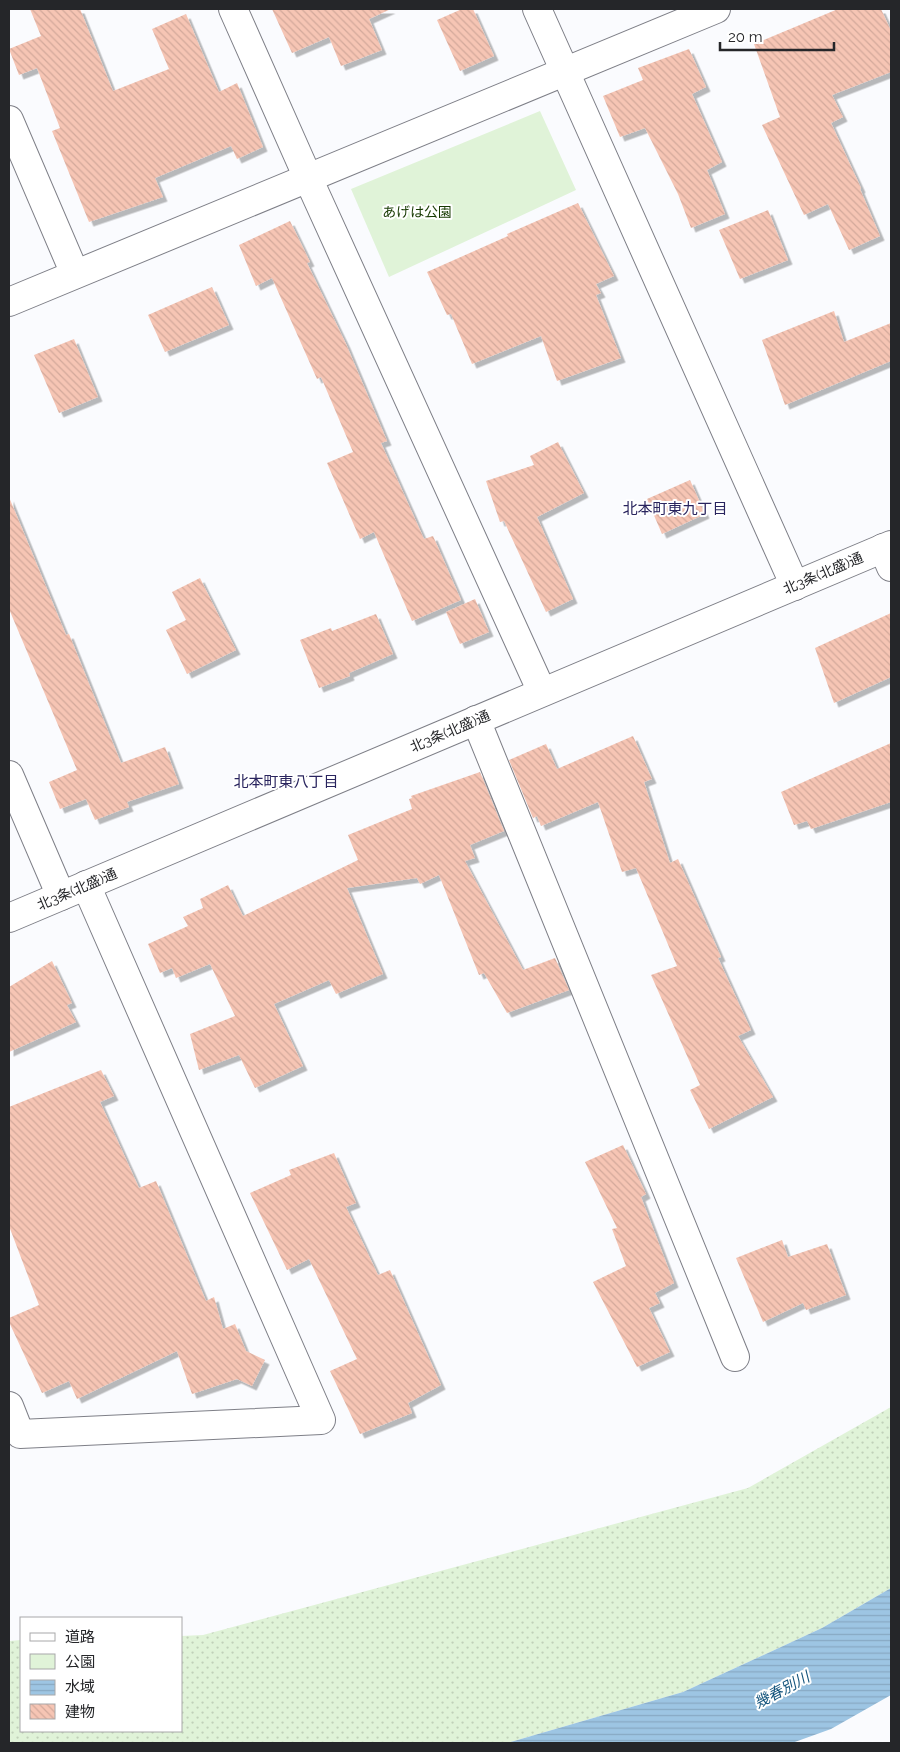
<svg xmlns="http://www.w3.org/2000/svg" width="900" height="1752" viewBox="0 0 900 1752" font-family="Raleway,'Noto Sans JP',sans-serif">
  <defs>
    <pattern id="grass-dots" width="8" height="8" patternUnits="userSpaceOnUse" patternTransform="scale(1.25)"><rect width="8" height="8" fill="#e0f3d8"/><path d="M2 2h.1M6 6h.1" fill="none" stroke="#c0d0b9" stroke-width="1.8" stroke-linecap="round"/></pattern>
    <pattern id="water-rules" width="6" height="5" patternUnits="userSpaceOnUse" patternTransform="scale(1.25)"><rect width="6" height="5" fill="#9dc5e3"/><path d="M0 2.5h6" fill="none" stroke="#87a9c3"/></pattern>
    <pattern id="building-back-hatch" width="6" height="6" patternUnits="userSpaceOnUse" patternTransform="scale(1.25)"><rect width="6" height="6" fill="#f6c5b4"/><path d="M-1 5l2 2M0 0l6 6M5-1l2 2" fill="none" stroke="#d3a99b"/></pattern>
    <filter id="shadow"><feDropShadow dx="4.5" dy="4.5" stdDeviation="0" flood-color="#0004"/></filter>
  </defs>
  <rect width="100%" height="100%" fill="#fafbfe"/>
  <path fill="url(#grass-dots)" d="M891 1407V1588L822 1628 683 1692 507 1743H9V1641L21 1640V1731H181V1636L203 1635 748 1488Z"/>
  <path fill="#e0f3d8" d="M540 111 576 190 389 277 351 189Z"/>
  <path fill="url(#water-rules)" d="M891 1588V1695L831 1729 792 1743H507L683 1692 822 1628Z"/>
  <g fill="url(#building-back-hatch)" filter="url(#shadow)">
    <path d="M30 9H80L113 91 169 69 152 29 186 14 219 92 237 83 263 147 237 159 231 146 155 178 163 197 89 222 52 131 60 128 37 68 19 75 9 49 41 36Z"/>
    <path d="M272 9H391L369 19 382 50 341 66 329 37 292 53Z"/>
    <path d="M462 9H473L494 56 460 71 437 20Z"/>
    <path d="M838 9H881L891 31V72L832 95 843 117 831 123 861 188 860 189 880 236 849 250 828 204 804 215 762 125 780 117 754 44Z"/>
    <path d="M689 49 706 87 692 94 722 162 707 170 725 214 691 228 678 194 645 128 620 137 603 96 643 80 638 68Z"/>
    <path d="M578 203 614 276 596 284 601 293 596 295 621 358 557 381 541 336 472 364 451 314 447 315 427 272 508 236 507 234Z"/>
    <path d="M768 210 788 260 740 279 719 230Z"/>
    <path d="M290 221 310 262 307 263 346 344 387 441 381 443 424 539 433 536 461 600 412 621 374 532 360 539 327 463 353 452 321 377 317 379 272 278 256 286 239 245Z"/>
    <path d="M212 287 229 325 165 352 148 315Z"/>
    <path d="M834 311 844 342 891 323V361L785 405 762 340Z"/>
    <path d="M74 339 98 397 59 413 34 355Z"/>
    <path d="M558 442 584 493 537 517 573 599 546 612 504 521 500 522 486 481 534 465 530 456Z"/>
    <path d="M690 480 705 514 662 534 647 499Z"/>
    <path d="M9 497 66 635 69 634 121 763 165 747 179 784 127 802 129 807 95 820 86 799 60 809 49 782 77 770 9 609Z"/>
    <path d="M200 578 236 650 187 674 166 630 186 620 172 592Z"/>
    <path d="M475 599 489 632 460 644 446 612Z"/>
    <path d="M891 613V677L834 703 815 648Z"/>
    <path d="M376 614 393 654 349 673 350 676 319 688 300 640 331 628 332 631Z"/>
    <path d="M633 736 652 779 644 782 670 863 678 859 721 957 718 958 751 1030 738 1036 773 1097 709 1129 690 1090 700 1085 651 975 677 966 636 868 622 872 598 802 541 826 537 816 533 818 509 760 546 744 557 769Z"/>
    <path d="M891 743V802L811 829 807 821 794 825 781 792Z"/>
    <path d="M480 772 504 831 470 845 475 858 465 861 523 970 555 958 569 990 507 1013 484 973 479 975 439 875 420 884 417 878 347 888 383 974 336 994 329 980 274 1004 303 1066 255 1088 239 1055 199 1070 190 1034 235 1016 210 964 176 978 172 968 160 973 148 944 188 926 183 917 203 908 200 899 228 885 243 916 358 860 348 835 412 809 409 799 412 798 411 796Z"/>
    <path d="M52 961 72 1003 67 1005 76 1022 9 1052V987Z"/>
    <path d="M101 1070 114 1096 100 1102 139 1188 156 1181 206 1301 214 1297 223 1329 235 1324 246 1351 265 1360 252 1386 237 1379 192 1394 177 1351 77 1399 69 1381 42 1393 9 1322V1318L39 1305 9 1226V1107Z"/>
    <path d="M623 1145 646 1194 641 1197 674 1283 655 1293 660 1303 649 1308 670 1352 637 1367 593 1282 626 1266 612 1229 617 1228 585 1162Z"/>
    <path d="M334 1153 356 1203 346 1207 378 1275 390 1270 441 1385 408 1403 412 1413 360 1434 330 1371 357 1359 309 1259 287 1270 250 1193 291 1175 289 1170Z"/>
    <path d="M782 1240 788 1257 827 1244 846 1295 806 1310 803 1303 763 1322 736 1258Z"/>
  </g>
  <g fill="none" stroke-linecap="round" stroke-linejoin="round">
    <g stroke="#7e7f87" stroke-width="30">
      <g id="minor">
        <path d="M233 9 308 178 542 692"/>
        <path d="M537 9 795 586"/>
        <path d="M9 120 75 274"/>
        <path d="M9 302 716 9"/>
        <path d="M883 548 891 567"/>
        <path d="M476 720 735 1357"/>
        <path d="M9 775 61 896"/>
        <path d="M9 1406 20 1434 321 1420 86 885"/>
      </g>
    </g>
    <g stroke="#7e7f87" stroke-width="30">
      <path id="tertiary" d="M9 918 891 545"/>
    </g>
    <use href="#minor" stroke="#fff" stroke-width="28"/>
    <use href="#tertiary" stroke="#fff" stroke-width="28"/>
  </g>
  <g text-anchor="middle" stroke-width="4" stroke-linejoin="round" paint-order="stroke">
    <g font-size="14" fill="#173a02" stroke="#fff">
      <text x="417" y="217">あげは公園</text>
    </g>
    <g font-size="14" fill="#252629" stroke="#fff">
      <text transform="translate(823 573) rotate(-23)" y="5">北3条(北盛)通</text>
      <text transform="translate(450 731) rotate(-23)" y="5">北3条(北盛)通</text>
      <text transform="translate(77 889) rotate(-23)" y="5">北3条(北盛)通</text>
    </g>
    <g font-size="15" fill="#29245e" stroke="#fff">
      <text x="675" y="514">北本町東九丁目</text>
      <text x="286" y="787">北本町東八丁目</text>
    </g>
    <g font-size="15" font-style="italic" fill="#14547c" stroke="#fff">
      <text transform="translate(782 1690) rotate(-28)" y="5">幾春別川</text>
    </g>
  </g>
  <rect width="900" height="1752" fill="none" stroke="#252629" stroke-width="20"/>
  <rect x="20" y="1617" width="162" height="115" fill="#ffffff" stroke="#a8a8a9"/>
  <rect x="30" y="1633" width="25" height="8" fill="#ffffff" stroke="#a8a8a9"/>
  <text x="65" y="1642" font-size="15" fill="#252629">道路</text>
  <rect x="30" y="1654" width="25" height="15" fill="#e0f3d8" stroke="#a8a8a9"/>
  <text x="65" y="1667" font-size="15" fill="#252629">公園</text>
  <rect x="30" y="1680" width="25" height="15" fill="url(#water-rules)" stroke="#a8a8a9"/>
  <text x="65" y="1692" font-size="15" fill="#252629">水域</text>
  <rect x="30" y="1704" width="25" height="15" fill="url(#building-back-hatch)" stroke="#a8a8a9"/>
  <text x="65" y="1717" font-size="15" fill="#252629">建物</text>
  <path d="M720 42v8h114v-8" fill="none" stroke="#252629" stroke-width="2.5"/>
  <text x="728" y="42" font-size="15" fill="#252629" stroke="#ffffff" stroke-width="4" paint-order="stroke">20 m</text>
</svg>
